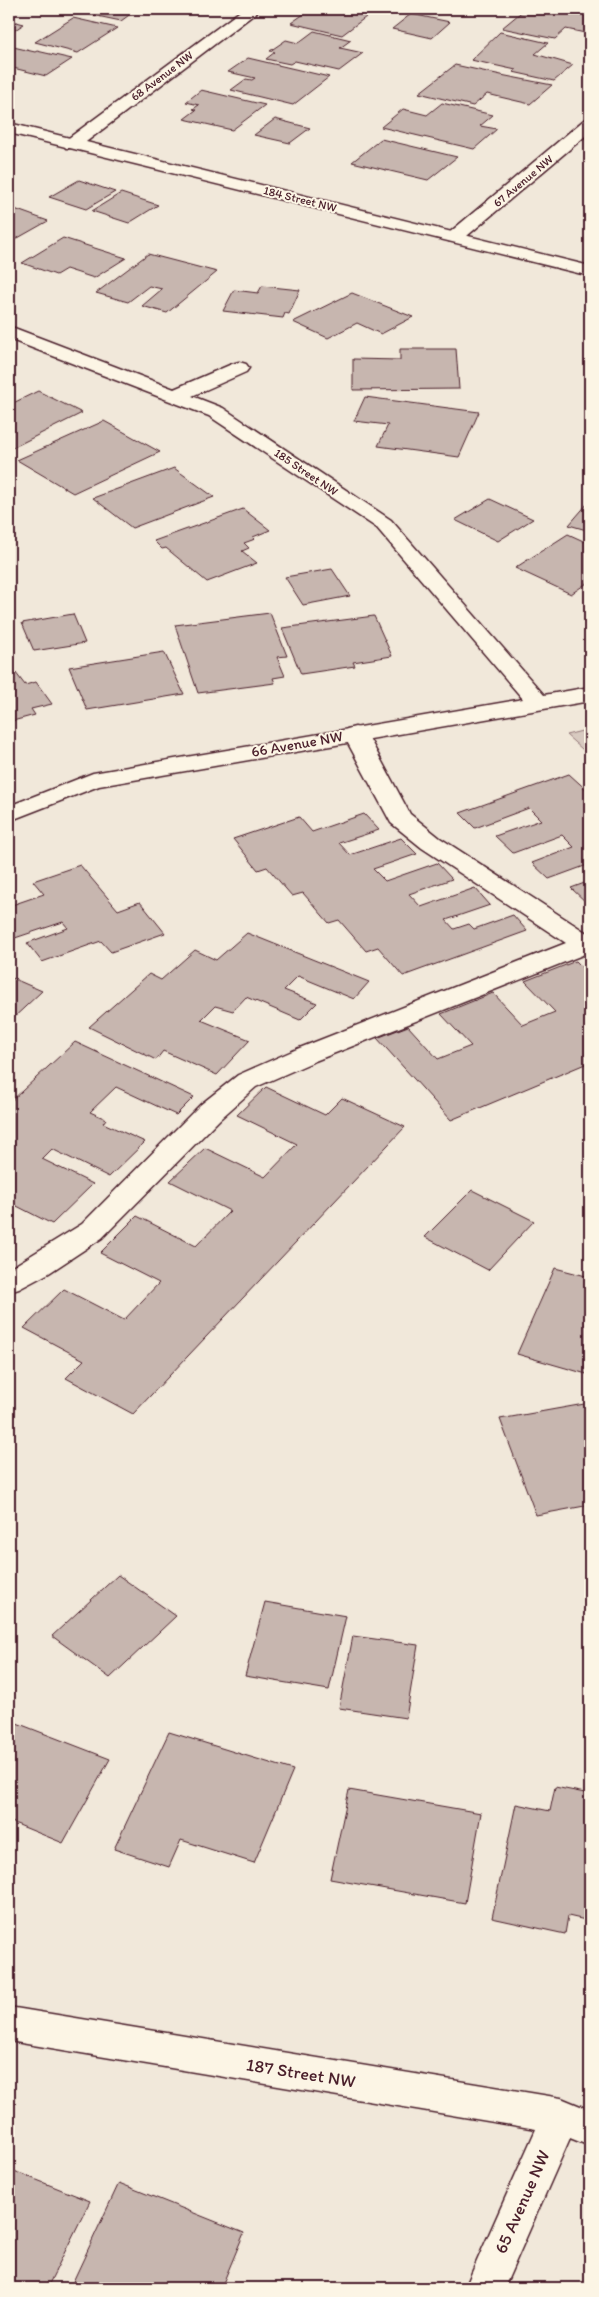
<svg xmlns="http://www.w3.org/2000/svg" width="599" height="2297" viewBox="0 0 599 2297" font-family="Itim,sans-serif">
  <rect width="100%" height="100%" fill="#f1e8da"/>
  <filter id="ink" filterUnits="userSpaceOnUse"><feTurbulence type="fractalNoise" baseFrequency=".02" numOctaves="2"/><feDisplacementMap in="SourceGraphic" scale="10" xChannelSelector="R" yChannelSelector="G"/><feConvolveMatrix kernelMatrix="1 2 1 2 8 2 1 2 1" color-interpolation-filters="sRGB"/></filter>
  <g filter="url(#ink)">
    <path fill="#d8cac0" stroke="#917476" d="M590 729V756L566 735Z"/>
    <g fill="#c7b6af" stroke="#4a1f2b">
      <path d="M83 9H147L143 12 136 10 121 21 78 12Z"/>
      <path d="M311 9H366L374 11 342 35 291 23Z"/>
      <path d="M525 9H563L590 13V34L566 29 555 39 502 28Z"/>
      <path d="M411 14 450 22 432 38 392 29Z"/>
      <path d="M73 18 117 28 78 53 35 42Z"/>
      <path d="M9 20 24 24 9 34Z"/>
      <path d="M314 31 351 40 340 48 363 53 339 71 295 61 290 64 266 59 275 52 270 51 286 40 298 43Z"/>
      <path d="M500 32 548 43 535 54 573 65 554 81 513 72 516 70 471 60Z"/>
      <path d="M9 46 35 52 37 51 72 59 46 76 13 68 9 71Z"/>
      <path d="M248 58 329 77 293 105 231 90 246 79 252 80 255 78 228 72Z"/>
      <path d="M455 65 506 76 552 85 530 104 487 94 473 106 419 93Z"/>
      <path d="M201 90 265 105 232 130 184 119 196 110 193 109 199 105 186 102Z"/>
      <path d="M442 103 493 115 480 126 497 129 474 149 381 127 403 109 427 115Z"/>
      <path d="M275 119 310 128 290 143 254 135Z"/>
      <path d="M381 139 457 157 428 180 352 162Z"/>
      <path d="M79 180 115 192 86 209 49 197Z"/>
      <path d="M121 193 158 205 129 223 92 211Z"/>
      <path d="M9 207 48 221 9 243Z"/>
      <path d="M63 238 126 258 94 278 66 269 56 275 22 263Z"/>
      <path d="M148 254 217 272 167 313 142 306 162 289 149 286 128 302 96 293Z"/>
      <path d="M262 286 300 290 289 314 285 313 283 318 223 311 234 290 258 293Z"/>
      <path d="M352 293 413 317 381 334 357 323 328 338 293 322Z"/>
      <path d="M400 349H456L459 389 353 390V359L400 360Z"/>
      <path d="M38 391 82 413 12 448 9 447V405Z"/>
      <path d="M365 397 479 412 459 457 378 446 388 425 354 421Z"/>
      <path d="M104 421 160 452 73 493 17 460Z"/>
      <path d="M174 468 214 497 132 528 93 498Z"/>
      <path d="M490 499 533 519 498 541 455 520Z"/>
      <path d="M588 503 590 504V531L569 525Z"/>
      <path d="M243 509 270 530 253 537 255 539 244 543 249 548 242 551 257 563 207 582 166 548 162 549 154 541Z"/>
      <path d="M568 534 590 544V581L571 594 515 568Z"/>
      <path d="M332 569 350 596 303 605 285 577Z"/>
      <path d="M270 613 287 656 277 657 285 676 273 678 275 683 198 693 175 625Z"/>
      <path d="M73 614 85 643 34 651 22 623Z"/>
      <path d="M374 616 392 656 353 662 355 666 301 674 282 628Z"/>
      <path d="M164 652 184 694 87 710 69 667Z"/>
      <path d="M9 664 25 685 36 682 52 704 31 709 35 715 9 722Z"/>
      <path d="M569 774 590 793V864L549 879 532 863 574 847 562 835 513 853 495 836 541 820 529 808 475 828 460 813Z"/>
      <path d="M364 814 379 830 339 843 350 855 401 838 417 854 373 869 385 881 437 863 452 879 409 894 421 907 475 888 490 905 446 920 454 929 469 924 474 929 513 915 527 931 403 976 378 947 366 951 339 920 329 923 303 893 292 896 267 867 258 870 233 839 299 817 312 832Z"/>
      <path d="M80 865 118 910 140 902 165 933 111 952 101 941 42 962 27 943 68 928 63 922 9 940V906L44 894 33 881Z"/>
      <path d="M590 881V904L589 905 571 888Z"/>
      <path d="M247 933 369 982 354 999 298 976 284 990 317 1003 300 1020 246 997 233 1011 215 1006 201 1020 250 1040 217 1075 163 1051 156 1060 89 1027 149 974 161 980 195 950 216 960Z"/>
      <path d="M576 961 590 975V1062L451 1120 377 1038 408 1026 438 1059 471 1046 441 1014 493 993 523 1025 555 1012 525 981Z"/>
      <path d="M12 978 42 991 9 1022V981Z"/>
      <path d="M75 1042 194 1097 176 1115 116 1087 90 1112 106 1119 103 1123 145 1142 109 1177 52 1149 42 1159 93 1184 52 1224 9 1202V1103Z"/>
      <path d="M266 1087 325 1115 342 1098 405 1127 133 1414 66 1378 84 1360 24 1328 64 1289 124 1320 159 1283 100 1253 137 1216 196 1246 230 1211 170 1181 205 1148 265 1177 297 1144 237 1115Z"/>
      <path d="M472 1190 534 1221 488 1270 425 1237Z"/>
      <path d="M555 1268 590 1277V1375L517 1354Z"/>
      <path d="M590 1403V1505L536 1515 500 1419Z"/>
      <path d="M118 1575 176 1616 110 1678 52 1636Z"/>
      <path d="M265 1602 346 1616 329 1690 245 1676Z"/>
      <path d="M353 1636 418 1645 406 1718 339 1708Z"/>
      <path d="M9 1720 110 1759 63 1843 9 1821Z"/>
      <path d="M169 1732 293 1770 254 1863 181 1840 169 1867 114 1849Z"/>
      <path d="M555 1787 590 1794V1921L568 1916 565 1934 492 1918 516 1804 550 1811Z"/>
      <path d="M349 1790 481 1813 465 1903 330 1879Z"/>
      <path d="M9 2169 90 2201 47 2288H18L9 2284Z"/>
      <path d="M119 2183 244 2233 221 2288H70Z"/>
    </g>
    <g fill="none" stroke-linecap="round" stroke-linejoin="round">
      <g stroke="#4a1f2b" stroke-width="3">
        <path id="lane" d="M355 727 363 729 367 734 410 814 440 838 590 935V952L315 1061 256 1087 220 1119 102 1238 49 1273 19 1289 9 1292V1269L82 1224 200 1105 238 1075 297 1049 566 943 422 848 391 823 343 734 347 729Z"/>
      </g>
      <g stroke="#4a1f2b" stroke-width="3">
        <g id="street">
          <path d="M243 9H261L78 148H66L63 144 66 140Z"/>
          <path d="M590 119V132L461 241H449L446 237 449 233 584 120Z"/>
          <path d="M9 326 174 389 232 364 239 362 246 364 249 368 246 372 192 396 223 408 391 520 544 695 590 687V701L99 786 9 821V806L93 773 523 699 377 528 209 416 9 339Z"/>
          <path d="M9 2007 561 2098 590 2110V2146L570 2138 504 2288H465L536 2129 9 2041Z"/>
        </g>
      </g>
      <g stroke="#4a1f2b" stroke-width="3">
        <path id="secondary" d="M9 123 590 266V276L9 133Z"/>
      </g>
      <use href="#lane" fill="#fcf5e5" fill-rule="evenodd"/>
      <use href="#street" fill="#fcf5e5" fill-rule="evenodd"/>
      <use href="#secondary" fill="#fcf5e5" fill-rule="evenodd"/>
    </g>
  </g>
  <g text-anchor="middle" stroke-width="4" stroke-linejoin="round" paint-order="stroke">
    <g font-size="12" fill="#4a1f2b" stroke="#fcf5e5">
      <text transform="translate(162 76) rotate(-37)" y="4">68 Avenue NW</text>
      <text transform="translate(523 181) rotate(-40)" y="4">67 Avenue NW</text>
      <text transform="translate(300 199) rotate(14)" y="4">184 Street NW</text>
      <text transform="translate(306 472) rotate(34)" y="4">185 Street NW</text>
    </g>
    <g font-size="15" fill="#4a1f2b" stroke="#fcf5e5">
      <text transform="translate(297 744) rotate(-10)" y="5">66 Avenue NW</text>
    </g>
    <g font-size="18" fill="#4a1f2b" stroke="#fcf5e5">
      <text transform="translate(301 2073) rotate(9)" y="6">187 Street NW</text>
      <text transform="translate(522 2202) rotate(-66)" y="6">65 Avenue NW</text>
    </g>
  </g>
  <rect width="599" height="2297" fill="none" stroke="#fcf5e5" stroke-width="30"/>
  <rect x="15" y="15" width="569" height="2267" fill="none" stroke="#4a1f2b" stroke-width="2" filter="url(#ink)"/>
</svg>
